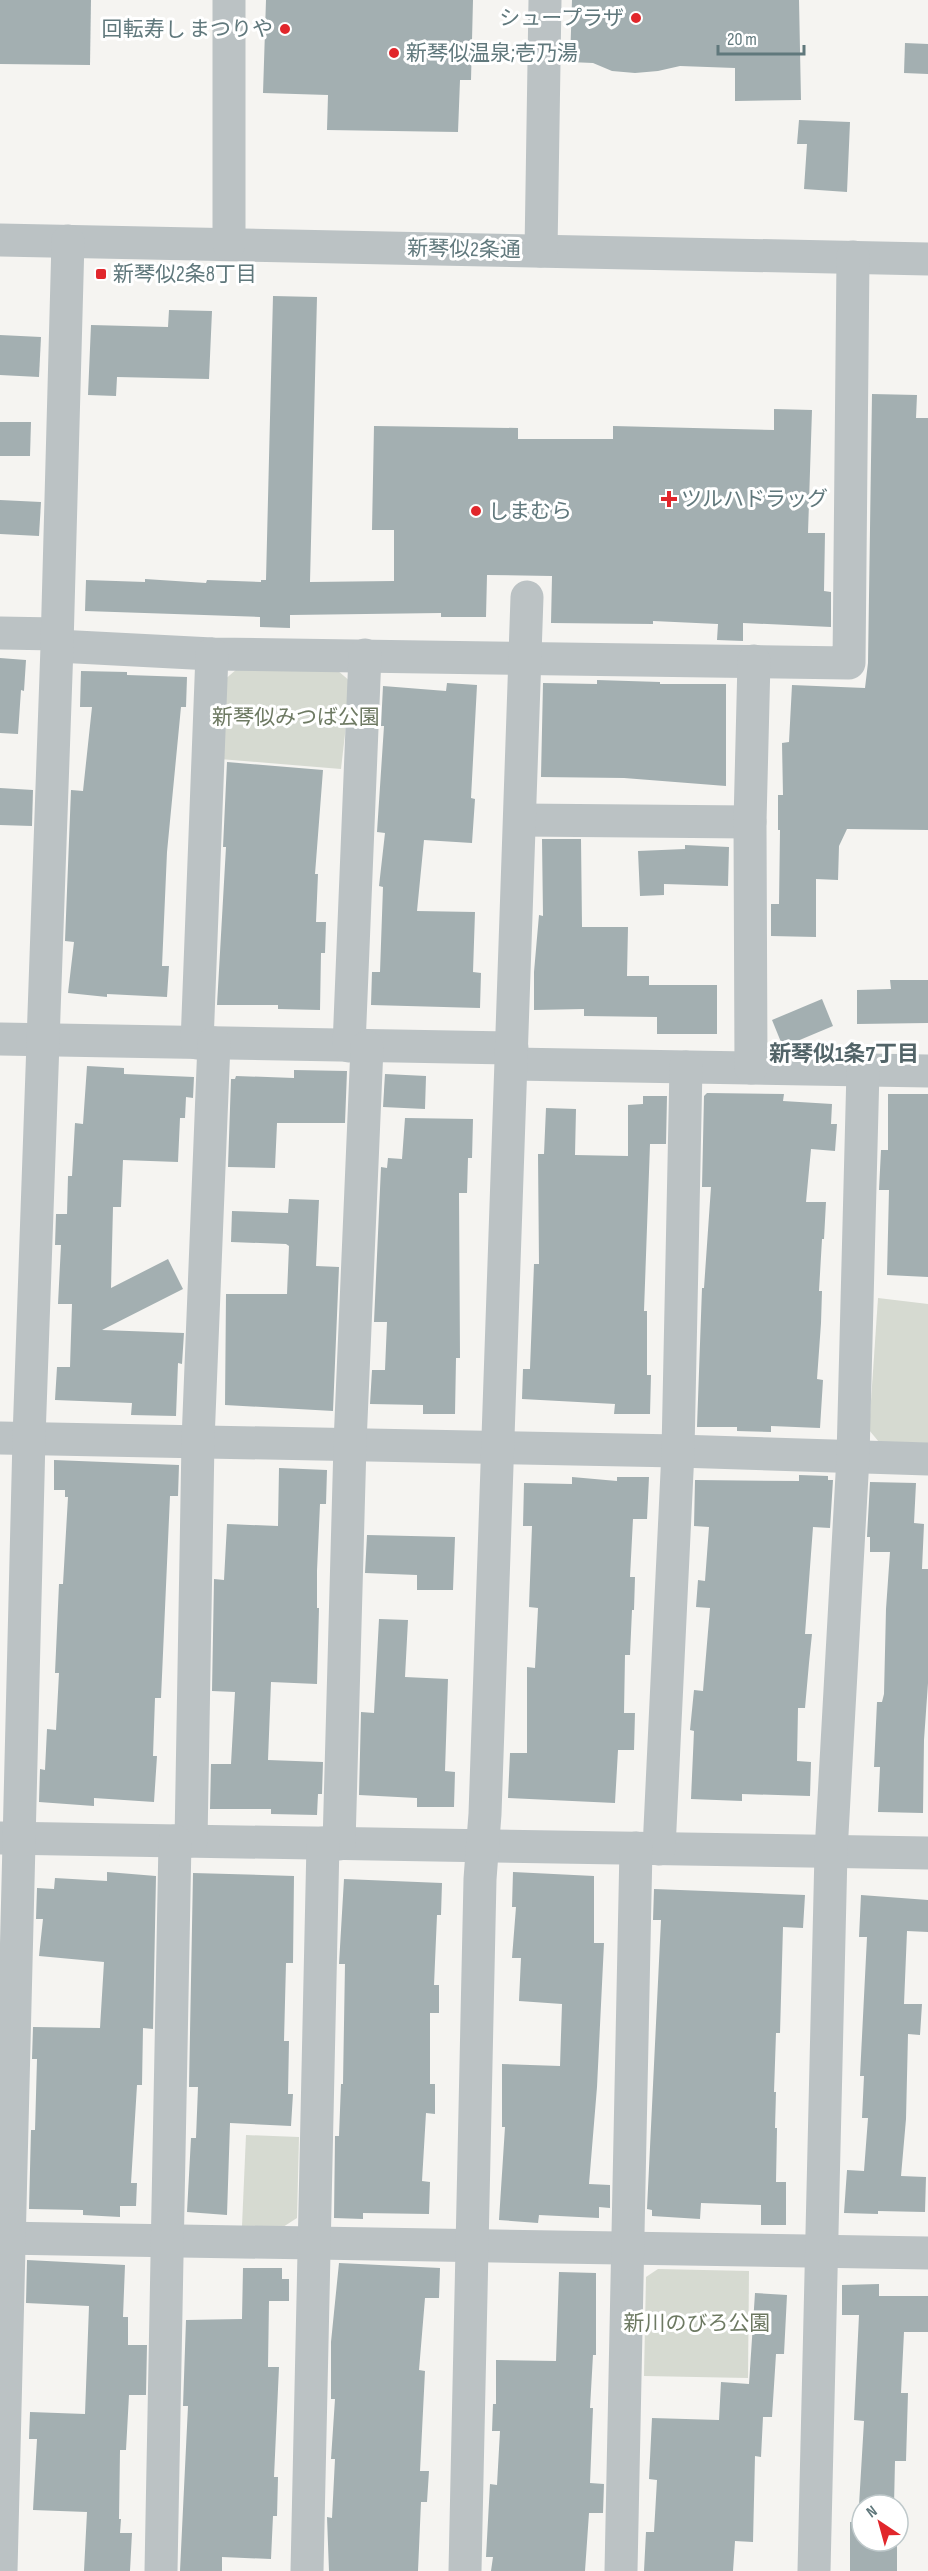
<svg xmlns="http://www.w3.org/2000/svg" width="928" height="2571" viewBox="0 0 928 2571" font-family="'Sofia Sans Condensed','Noto Sans JP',sans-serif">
  <rect width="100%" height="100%" fill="#f5f4f1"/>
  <g fill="#d6dad1">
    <path d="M237 669 337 670 351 682 341 769 220 759 223 681Z"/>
    <path d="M878 1298 928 1304V1443L879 1442 869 1430Z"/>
    <path d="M246 2135 299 2137 297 2218 283 2227 242 2226Z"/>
    <path d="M658 2269 749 2271 748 2378 644 2376 646 2277Z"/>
  </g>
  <g fill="#a3afb1">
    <path d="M0 0H91L90 65 0 64Z"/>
    <path d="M266 0H473L471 80H460L458 132 327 130 328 95 263 93Z"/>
    <path d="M572 0H799L801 100 735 101V68L680 66 658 71 635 73 612 71 593 63 570 62Z"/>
    <path d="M905 43 928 44V74L904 73Z"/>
    <path d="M799 120 850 122 847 192 804 189 807 144H797Z"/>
    <path d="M273 296 317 297 310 582 394 581V530H372L374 426 518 428V439H613V426L774 430V409L812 410 808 533H825L824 591 831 592V627L743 623V641L717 640 718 624 653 621V624L551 623 552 576 487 575 486 617H441V613L290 615V628L260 627V617L85 611 86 580 145 582V579L206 583 207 580 261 582V580H266Z"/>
    <path d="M169 310 212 311 209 379 117 377 116 396 88 395 91 325 168 327Z"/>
    <path d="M0 335 41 337 39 377 0 375Z"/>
    <path d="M872 394 917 395 916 418H928V830L847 829 839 846 838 880 816 879V937L771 936V904H779L780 830H778V795H783L782 743 789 742 792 685 865 688 868 663Z"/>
    <path d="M0 422H31L30 456H0Z"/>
    <path d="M0 500 41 502 39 536 0 534Z"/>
    <path d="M0 658 26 660 24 691 21 690 18 734 0 733Z"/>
    <path d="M81 671 127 672V675L187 677 186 707H181L167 852 162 966H169L167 997 107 994V997L68 993 74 942 65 941 71 790 83 791 92 707H80Z"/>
    <path d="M597 680 660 682V684H726V786L624 778 541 777 543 683 597 684Z"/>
    <path d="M447 683 477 685 471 798 475 799 472 843 424 840 417 911 475 912 473 972 481 973 480 1008 371 1005 372 972H380L383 887 379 886 385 833 377 832 384 726H381L383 686 446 691Z"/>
    <path d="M227 762 323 770 315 874H318L316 922H326L325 953H321L320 1010 278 1009V1005H217L226 847H223Z"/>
    <path d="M0 788 33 790 32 826 0 825Z"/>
    <path d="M542 839H581L582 927H628L627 976H649V985H717V1034H657V1017L584 1016V1009L534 1010V972L539 915 543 916Z"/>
    <path d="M685 845 729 847 728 886 664 884V895L640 896 638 851 685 849Z"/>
    <path d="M890 980H928V1023L857 1024V990L891 989Z"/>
    <path d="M822 999 833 1026 783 1047 772 1020Z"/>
    <path d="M87 1066 124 1068V1074L194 1077 193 1098 186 1097 185 1118H180L178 1162 123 1160 121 1207H113L111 1288 168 1259 183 1289 102 1330 184 1333 182 1364 178 1363 176 1416 131 1415 132 1403 55 1400 57 1367H70L72 1304H58L61 1245H55L56 1214H67L68 1176H72L75 1123 83 1124Z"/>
    <path d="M294 1070 347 1071 345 1123H277L275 1168 228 1167 231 1079H235L236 1076 294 1078Z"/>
    <path d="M385 1074 426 1076 425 1109 383 1107Z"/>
    <path d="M707 1093 784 1094 783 1101 832 1104 831 1124H837L835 1151 811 1149 806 1202H826L824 1239H822L819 1291H822L821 1323 817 1379 823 1380 820 1428 771 1426V1432L737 1431V1427H697L702 1288H704L711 1187H702L704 1096Z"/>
    <path d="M888 1094H928V1277L887 1275 889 1190H879L881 1150H888Z"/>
    <path d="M643 1096H667L666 1144H650L644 1311H647V1375H651L650 1414H614L615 1404 522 1399 523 1369H530L534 1264H539L538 1154H544L546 1108 576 1109 575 1155 628 1156V1105L643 1104Z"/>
    <path d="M405 1118 473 1119 472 1158H468L467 1193H459L460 1358H456L455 1414H423V1405L370 1404 372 1370H385L387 1322H374L381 1167 387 1168 388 1158 402 1159Z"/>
    <path d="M289 1199 319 1200 316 1266 339 1267 333 1411 225 1405 226 1294H287L289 1246 286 1244 231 1242 232 1211 288 1213Z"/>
    <path d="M54 1460 179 1465 178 1496H170L161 1698H155L153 1756H157L154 1802 94 1798V1806L39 1802 40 1769 45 1770 47 1729 56 1730 59 1673H55L59 1584H63L68 1497H65V1490H54Z"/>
    <path d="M279 1468 327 1470 326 1504H320L317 1571V1608H319L317 1684 271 1682 268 1760 323 1762 322 1794H318L317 1815 271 1814V1809H210L211 1764H231L235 1692 212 1691 214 1579 224 1580 227 1524 278 1526Z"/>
    <path d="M799 1475 828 1476V1480H833L830 1528 813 1527 805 1634H812L809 1663 805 1708H798L797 1761 811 1762 810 1796 742 1794V1801L691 1799 694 1731 690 1730 694 1690 703 1691 710 1608 696 1607 698 1580 705 1581 709 1527 694 1526 695 1480 799 1481Z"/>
    <path d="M572 1477 617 1481V1477H649L647 1519H633L630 1577H635L634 1610H632L630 1655H625L624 1713H635L634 1750H618L615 1803 508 1798 510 1753H527V1667L535 1668 538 1608 529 1607 532 1526H523L524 1483 572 1484Z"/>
    <path d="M870 1482 916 1483 914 1523 924 1524 922 1569H928V1683L924 1740 923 1813 878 1812 880 1767H874L877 1702H882L884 1694 886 1609 890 1552H870V1537H867Z"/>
    <path d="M367 1535 455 1537 453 1590H417V1575L365 1573Z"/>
    <path d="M379 1619 408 1620 405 1677 448 1679 445 1771 455 1772 454 1807H417V1798L359 1795 361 1712 374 1713Z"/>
    <path d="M107 1872 156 1876 153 2029 143 2028 142 2085H137L131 2183H137L136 2206H120V2217L83 2215V2210L29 2209 31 2130H35L37 2059H32L33 2027 100 2028 104 1962 39 1956 43 1919H36L37 1888 54 1889 55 1878 107 1881Z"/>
    <path d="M513 1872 594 1876V1943H604L597 2087 589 2184 610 2185V2208L599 2207V2218L539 2215 538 2223 499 2220 505 2127H502V2064L560 2066 562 2004 519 2001 521 1958H512L516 1907H512Z"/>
    <path d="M193 1873 294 1876 293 1963H286L284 2041H289L288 2094H293L291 2126 230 2123 227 2215 187 2212 191 2138H196L198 2087H189Z"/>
    <path d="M344 1879 442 1883 441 1915H437L434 1985H439V2013H430V2084H435V2114L426 2113 422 2181 430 2182 429 2214 363 2213V2219L334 2218 335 2136H339L341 2084H343L345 1964H339Z"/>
    <path d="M654 1889 805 1895 803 1928 783 1927 780 2033H776L774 2092H776L775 2128H777L776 2182H786V2225H761V2205L701 2203 700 2219 652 2216V2210L647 2209 661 1920H653Z"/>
    <path d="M861 1895 928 1900V1932L907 1931 904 2004H922L920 2035 908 2034 906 2119 901 2176 926 2177 925 2212 878 2211V2214L844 2213 847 2170 864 2171 868 2118H862L864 2076H860L867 1937H859Z"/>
    <path d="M27 2260 125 2265 123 2317H128V2345H147L146 2395H129L126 2450H120L119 2519H121L120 2533H132L130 2571H84L87 2512 33 2510 37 2439H29L30 2412 85 2414 89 2306 26 2303Z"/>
    <path d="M339 2263 440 2268 439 2298H425L419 2370 425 2371 420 2471H429L427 2502H421L418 2571H329L327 2517 332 2518 335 2459H331L335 2399H331V2342Z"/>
    <path d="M243 2268H282V2279H289V2301H269L268 2367H279L274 2477H278L277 2516H273L271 2559 222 2557V2571H180L188 2406H183L186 2320 242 2319Z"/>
    <path d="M559 2272 596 2273V2355H593L590 2408H593L590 2483 604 2484 603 2513H589L585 2571H491L493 2557H486L490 2484 497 2485 500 2431H492L493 2404H496V2360L556 2361Z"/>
    <path d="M879 2284V2296H928V2332H904L901 2393H908L906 2461H895L894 2505H862V2541H897V2571H850V2522H858L864 2421 854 2420 859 2315H842V2285Z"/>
    <path d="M755 2293 787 2295 784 2354H776L772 2417H763L761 2457 755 2456 753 2542 735 2541 733 2571H644L646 2532H654L657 2480 649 2479 652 2418 719 2420 721 2382 749 2384Z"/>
  </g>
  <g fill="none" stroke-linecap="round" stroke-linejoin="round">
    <g stroke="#bbc2c4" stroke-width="33">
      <path d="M0 240 928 259"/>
      <path d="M229 244V0"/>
      <path d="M541 251 545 0"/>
      <path d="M0 633 57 634"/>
      <path d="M57 646 212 654 849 663 853 257"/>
      <path d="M520 820 750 822"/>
      <path d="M0 1039 512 1048"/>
      <path d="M197 1043 212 654"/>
      <path d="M349 1046 365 655"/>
      <path d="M512 1064 928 1071"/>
      <path d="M751 1068 750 822 754 661"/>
      <path d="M0 1438 678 1451 928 1459"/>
      <path d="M0 1838 928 1853"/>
      <path d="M191 1841 198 1441 214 1043"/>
      <path d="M339 1844 350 1444 367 1047"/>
      <path d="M659 1849 678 1451 686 1067"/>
      <path d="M0 2238 928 2253"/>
      <path d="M1 2571 29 1438 57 646 68 241"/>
      <path d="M161 2571 175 1841"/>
      <path d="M307 2571 323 1843"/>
      <path d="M465 2571 480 1879 485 1814 527 597"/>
      <path d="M621 2571 636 1848"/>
      <path d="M814 2571 831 1852 853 1457 863 1070"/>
    </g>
  </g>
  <g fill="#e1262b" stroke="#fff" stroke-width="2">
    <circle cx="636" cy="18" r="6"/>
    <circle cx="285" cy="29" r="6"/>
    <circle cx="394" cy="53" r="6"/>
    <rect x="95" y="268" width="12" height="12" rx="3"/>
    <path d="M666 490h6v6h6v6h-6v6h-6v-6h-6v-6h6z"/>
    <circle cx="476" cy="511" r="6"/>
  </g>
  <g text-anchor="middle" stroke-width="6" stroke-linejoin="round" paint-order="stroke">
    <g font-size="21" fill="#60787c" stroke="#fff" text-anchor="start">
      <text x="624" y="25" text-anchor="end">シュープラザ</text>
      <text x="273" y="36" text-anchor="end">回転寿し まつりや</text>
      <text x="406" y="60">新琴似温泉;壱乃湯</text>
      <text x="113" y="281">新琴似2条8丁目</text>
      <text x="681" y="506">ツルハドラッグ</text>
      <text x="488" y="518">しまむら</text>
    </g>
    <g font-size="21" fill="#60787c" stroke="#fff">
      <text transform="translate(464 249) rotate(1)" y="7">新琴似2条通</text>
    </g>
    <g font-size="21" fill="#6e7a63" stroke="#fff">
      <text x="296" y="724">新琴似みつば公園</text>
      <text x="697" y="2330">新川のびろ公園</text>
    </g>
    <g font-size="22" font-weight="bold" fill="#526468" stroke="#fff">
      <text x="844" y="1061">新琴似1条7丁目</text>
    </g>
  </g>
  <g transform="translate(880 2523) rotate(324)"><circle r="28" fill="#ffffff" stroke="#bfc9cb" stroke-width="1.5"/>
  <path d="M0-4.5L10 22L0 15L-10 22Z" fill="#e1262b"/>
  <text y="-9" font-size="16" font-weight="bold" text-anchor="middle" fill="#60787c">N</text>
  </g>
  <path d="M718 45v9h86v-9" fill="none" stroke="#60787c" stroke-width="3"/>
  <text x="727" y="45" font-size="18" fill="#60787c" stroke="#ffffff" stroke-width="4.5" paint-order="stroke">20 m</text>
</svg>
